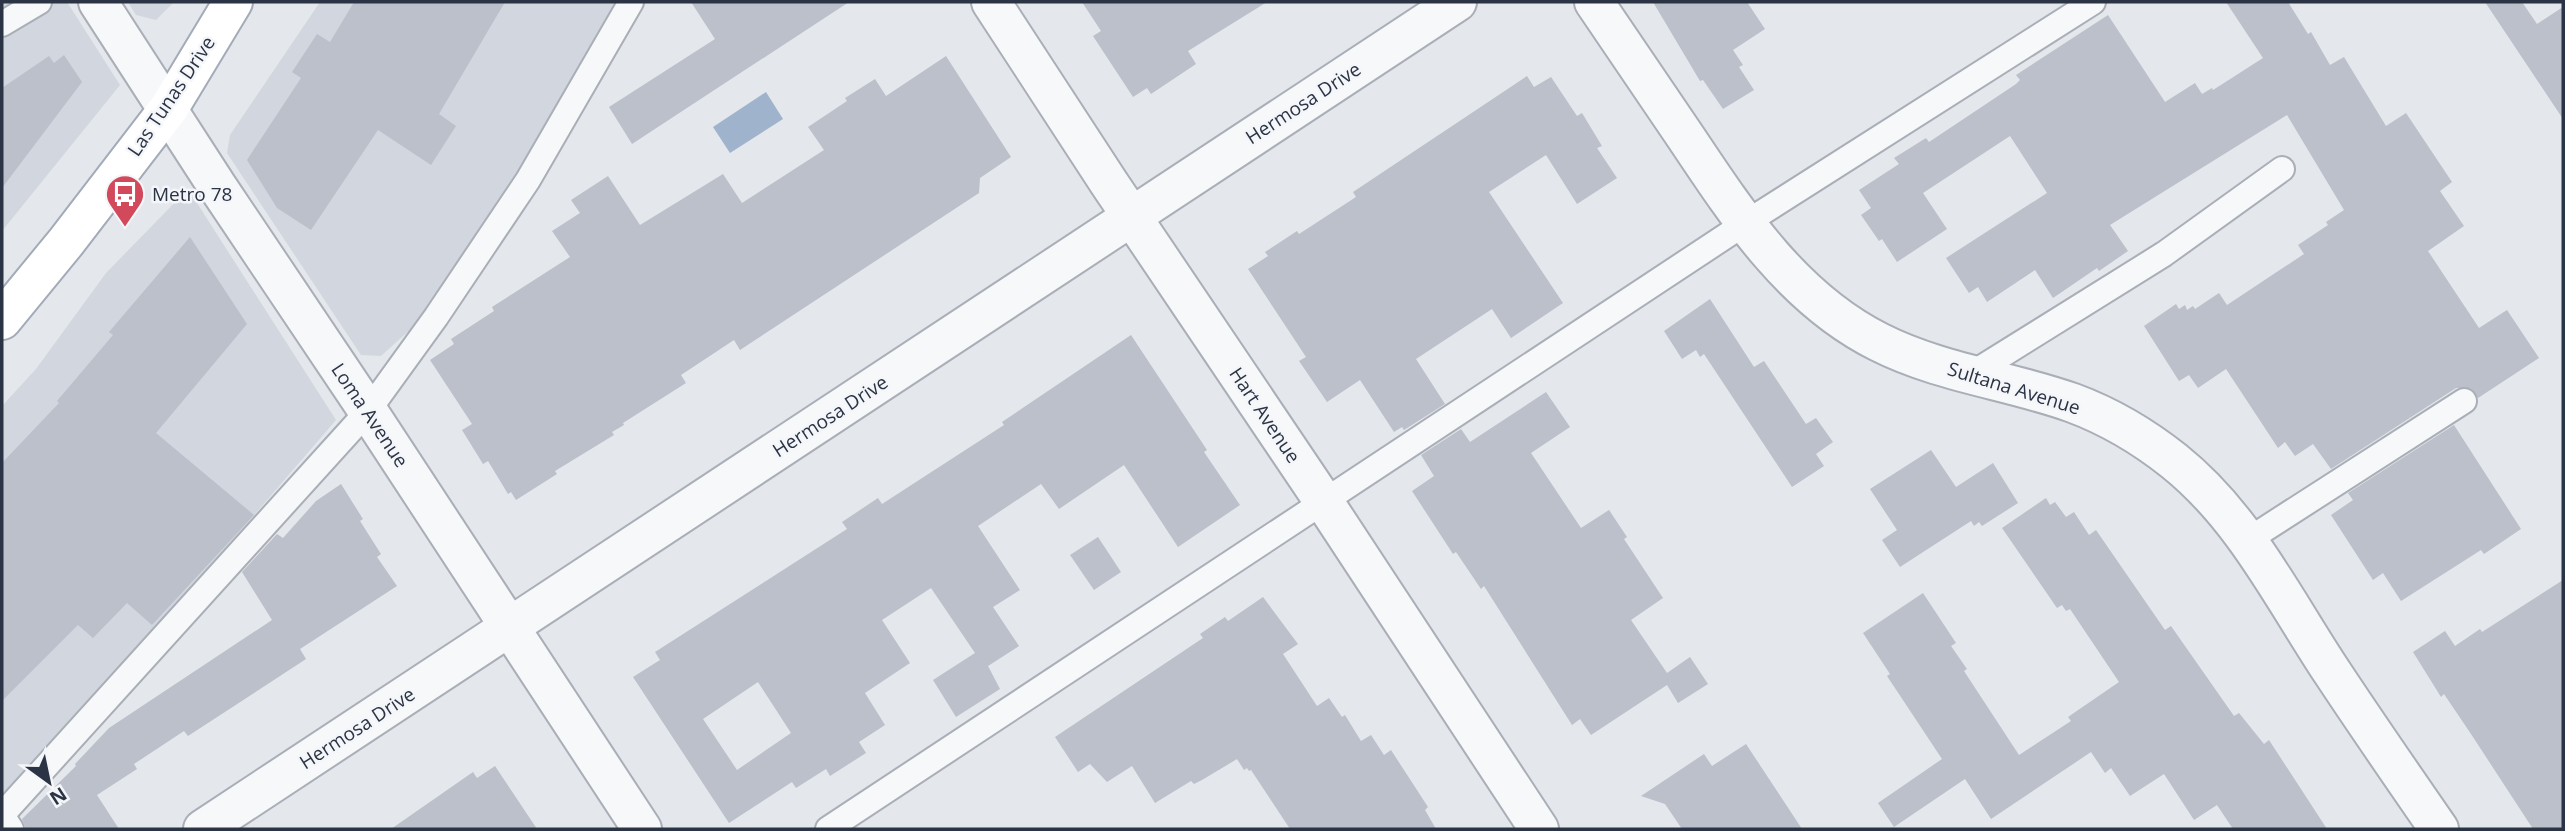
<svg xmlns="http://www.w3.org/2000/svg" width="2565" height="831" viewBox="0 0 2565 831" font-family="'Open Sans',sans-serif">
  <rect width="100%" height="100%" fill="#e4e7ec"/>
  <g fill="#d2d6de">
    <path d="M2 2H67L120 85 2 231Z"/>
    <path d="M128 2H174L156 20 136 15Z"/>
    <path d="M320 2H623L607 33 434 308 381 356 361 355 227 153 230 135Z"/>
    <path d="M188 189 336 420 2 808V406L36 369 106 273Z"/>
  </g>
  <path fill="#9fb4cc" d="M766 92 783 119 730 153 713 127Z"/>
  <g fill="#bbc0ca" fill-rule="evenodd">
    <path d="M354 2H505L439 114 456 126 431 165 378 130 311 230 277 208 247 160 301 78 292 72 317 34 330 42Z"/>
    <path d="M691 2H849L632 144 609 107 715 39Z"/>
    <path d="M1082 2H1267L1188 51 1196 64 1151 94 1147 88 1133 97 1093 36 1101 31Z"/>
    <path d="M1653 2H1747L1765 29 1733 50 1743 65 1739 67 1754 90 1723 109 1703 80 1700 81Z"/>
    <path d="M2226 2H2288L2308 34 2311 32 2330 65 2344 57 2386 126 2406 113 2452 182 2440 191 2464 226 2428 251 2479 328 2507 310 2539 358 2478 398 2470 388H2456L2331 469 2313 444 2295 456 2285 442 2278 448 2226 369 2198 388 2189 375 2179 381 2144 326 2176 304 2179 309 2185 305 2187 310 2193 306 2195 309 2219 293 2227 305 2304 254 2298 245 2328 225 2326 222 2344 210 2287 115 2110 225 2128 251 2099 271 2097 268 2053 298 2035 270 1987 302 1978 287 1969 293 1946 258 2047 193 2010 136 1923 193 1947 229 1897 262 1882 239 1879 241 1861 215 1871 208 1859 190 1899 164 1894 158 1926 138 1929 142 2016 84 2020 80 2016 75 2108 15 2165 102 2195 83 2202 94 2212 88 2213 90 2263 58Z"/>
    <path d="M2485 2H2522L2537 24 2563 7V119Z"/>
    <path d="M64 55 82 82 2 188V88L49 56 54 63Z"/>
    <path d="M946 56 1011 157 980 178 979 193 740 350 734 340 681 375 686 383 623 423 624 425 612 432 614 435 555 471 557 474 516 500 511 492 508 494 488 461 483 464 462 430 472 424 430 360 454 344 451 339 494 311 492 307 570 257 552 231 580 213 571 200 608 176 640 225 723 174 742 203 824 150 808 127 847 101 845 98 875 79 886 96Z"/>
    <path d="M1527 76 1534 87 1551 77 1577 116 1582 113 1602 146 1597 148 1617 178 1577 204 1546 155 1489 192 1563 303 1511 338 1492 309 1416 359 1445 404 1404 430 1402 427 1394 432 1360 380 1327 402 1299 361 1306 357 1248 269 1268 256 1265 252 1297 231 1299 234 1356 197 1353 192Z"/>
    <path d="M190 237 247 324 156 433 254 515 152 625 127 603 93 638 78 625 2 701V463L59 403 57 401 113 335 109 332Z"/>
    <path d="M1710 299 1754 367 1764 361 1806 424 1816 418 1833 442 1816 454 1824 466 1792 487 1704 354 1700 357 1696 350 1682 359 1664 331Z"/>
    <path d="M1131 335 1207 450 1204 452 1240 505 1178 547 1124 465 1059 509 1041 484 978 526 1020 590 993 607 1019 646 988 666 1000 689 956 717 933 680 975 653 931 588 882 620 910 663 865 693 885 725 859 742 866 753 830 776 826 769 796 788 792 782 729 823 633 677 660 660 655 652 847 529 842 522 878 498 882 504 1004 425 1002 422ZM758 682 791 733 737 770 703 719Z"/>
    <path d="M1546 392 1570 427 1531 453 1581 528 1609 510 1627 537 1624 539 1663 598 1631 620 1667 673 1690 657 1708 684 1678 703 1667 685 1591 735 1580 719 1572 725 1484 586 1481 589 1456 552 1453 554 1412 491 1434 476 1421 455 1461 429 1470 442Z"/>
    <path d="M2454 425 2521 529 2484 554 2481 550 2401 601 2383 573 2373 580 2331 515 2353 500 2348 493Z"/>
    <path d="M1931 450 1956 487 1993 463 2018 503 1982 526 1979 522 1974 526 1971 521 1900 567 1882 540 1897 530 1870 489Z"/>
    <path d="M341 484 363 519 360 521 381 554 377 557 397 586 300 649 306 659 188 736 184 731 134 764 137 769 97 795 119 829H26L22 819 76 766 75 764 109 728 272 620 242 572 277 534 283 538 316 501Z"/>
    <path d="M2046 498 2050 505 2055 502 2066 517 2074 512 2089 535 2096 530 2165 630 2171 626 2234 716 2239 713 2264 744 2269 740 2327 829H2233L2217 805 2194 820 2164 774 2130 796 2111 768 2105 773 2091 752 1991 819 1965 779 1894 827 1878 803 1942 759 1887 676 1890 674 1863 633 1923 593 1956 643 1951 646 1967 669 1964 671 2019 755 2071 721 2068 717 2119 682 2070 609 2066 611 2062 605 2057 608 2002 528Z"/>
    <path d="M1098 537 1121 572 1094 590 1070 555Z"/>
    <path d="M2563 580V829H2533L2471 734 2444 694 2441 697 2413 652 2445 631 2455 646 2480 629 2482 632Z"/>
    <path d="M1263 597 1298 644 1283 654 1317 706 1329 698 1342 717 1345 715 1361 741 1371 735 1384 755 1391 750 1428 807 1425 810 1436 829H1290L1251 770 1249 771 1247 768 1244 770 1237 759 1202 780 1194 784 1191 781 1155 803 1132 766 1107 782 1090 764 1078 772 1055 737 1203 638 1200 634 1225 617 1228 621Z"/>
    <path d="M1746 744 1802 829H1682L1665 804 1641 796 1704 754 1712 766Z"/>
    <path d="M495 766 537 829H391L473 772 477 778Z"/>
  </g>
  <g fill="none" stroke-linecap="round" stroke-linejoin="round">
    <g stroke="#a9aeb7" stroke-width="28">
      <g id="service">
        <path d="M2 24 39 2"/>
        <path d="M1970 375 2164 254 2282 169"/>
        <path d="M2248 540 2464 401"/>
        <path d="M11 829 2 815 368 411 436 317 528 180 631 2"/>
        <path d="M828 829 1744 224 2093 2"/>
      </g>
    </g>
    <g stroke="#a9aeb7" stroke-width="42">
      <g id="minor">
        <path d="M98 2 217 186 368 411 642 829"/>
        <path d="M991 2 1109 183 1324 502 1539 829"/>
        <path d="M1594 2C1625 48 1656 94 1687 139 1739 217 1793 299 1879 342 1940 373 2009 380 2073 403 2108 416 2145 438 2174 461 2244 517 2283 598 2332 672 2367 725 2403 777 2439 829"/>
        <path d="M203 829 1457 2"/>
      </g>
    </g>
    <g stroke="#a3abb8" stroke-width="42">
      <path id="primary" d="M2 320 66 242 169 108 233 2"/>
    </g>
    <use href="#service" stroke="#f7f8fa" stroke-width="24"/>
    <use href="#minor" stroke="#f7f8fa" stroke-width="38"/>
    <use href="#primary" stroke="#fff" stroke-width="38"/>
  </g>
  <defs>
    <g id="bus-pin" transform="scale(2.0125)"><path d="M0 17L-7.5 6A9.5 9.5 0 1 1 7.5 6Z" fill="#d1495b" stroke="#f4f6f9"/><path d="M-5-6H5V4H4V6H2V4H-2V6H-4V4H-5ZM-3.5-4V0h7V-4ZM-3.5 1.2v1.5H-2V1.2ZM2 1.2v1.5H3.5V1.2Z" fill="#fff"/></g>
  </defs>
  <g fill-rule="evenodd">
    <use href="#bus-pin" x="125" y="194"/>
  </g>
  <g text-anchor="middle" stroke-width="5" stroke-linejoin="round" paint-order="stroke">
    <g font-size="19" fill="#2b3445" stroke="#f4f6f9">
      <text transform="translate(171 96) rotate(-56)" y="7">Las Tunas Drive</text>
      <text transform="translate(1303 103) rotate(-33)" y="7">Hermosa Drive</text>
      <text transform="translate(2014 388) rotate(17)" y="7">Sultana Avenue</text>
      <text transform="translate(370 415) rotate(56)" y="7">Loma Avenue</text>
      <text transform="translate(1265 415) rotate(56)" y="7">Hart Avenue</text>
      <text transform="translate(830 416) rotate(-33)" y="7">Hermosa Drive</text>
      <text transform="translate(357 728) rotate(-33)" y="7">Hermosa Drive</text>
    </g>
    <g font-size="19" fill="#2b3445" stroke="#f4f6f9" text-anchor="start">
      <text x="152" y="201">Metro 78</text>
    </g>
  </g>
  <rect width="2565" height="831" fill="none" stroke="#2b3445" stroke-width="7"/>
  <g transform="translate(49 782) rotate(147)" stroke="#f4f6f9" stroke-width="5" paint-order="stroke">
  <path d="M0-5L12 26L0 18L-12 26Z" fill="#2b3445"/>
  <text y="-10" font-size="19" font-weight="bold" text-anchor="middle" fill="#2b3445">N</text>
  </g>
</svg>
